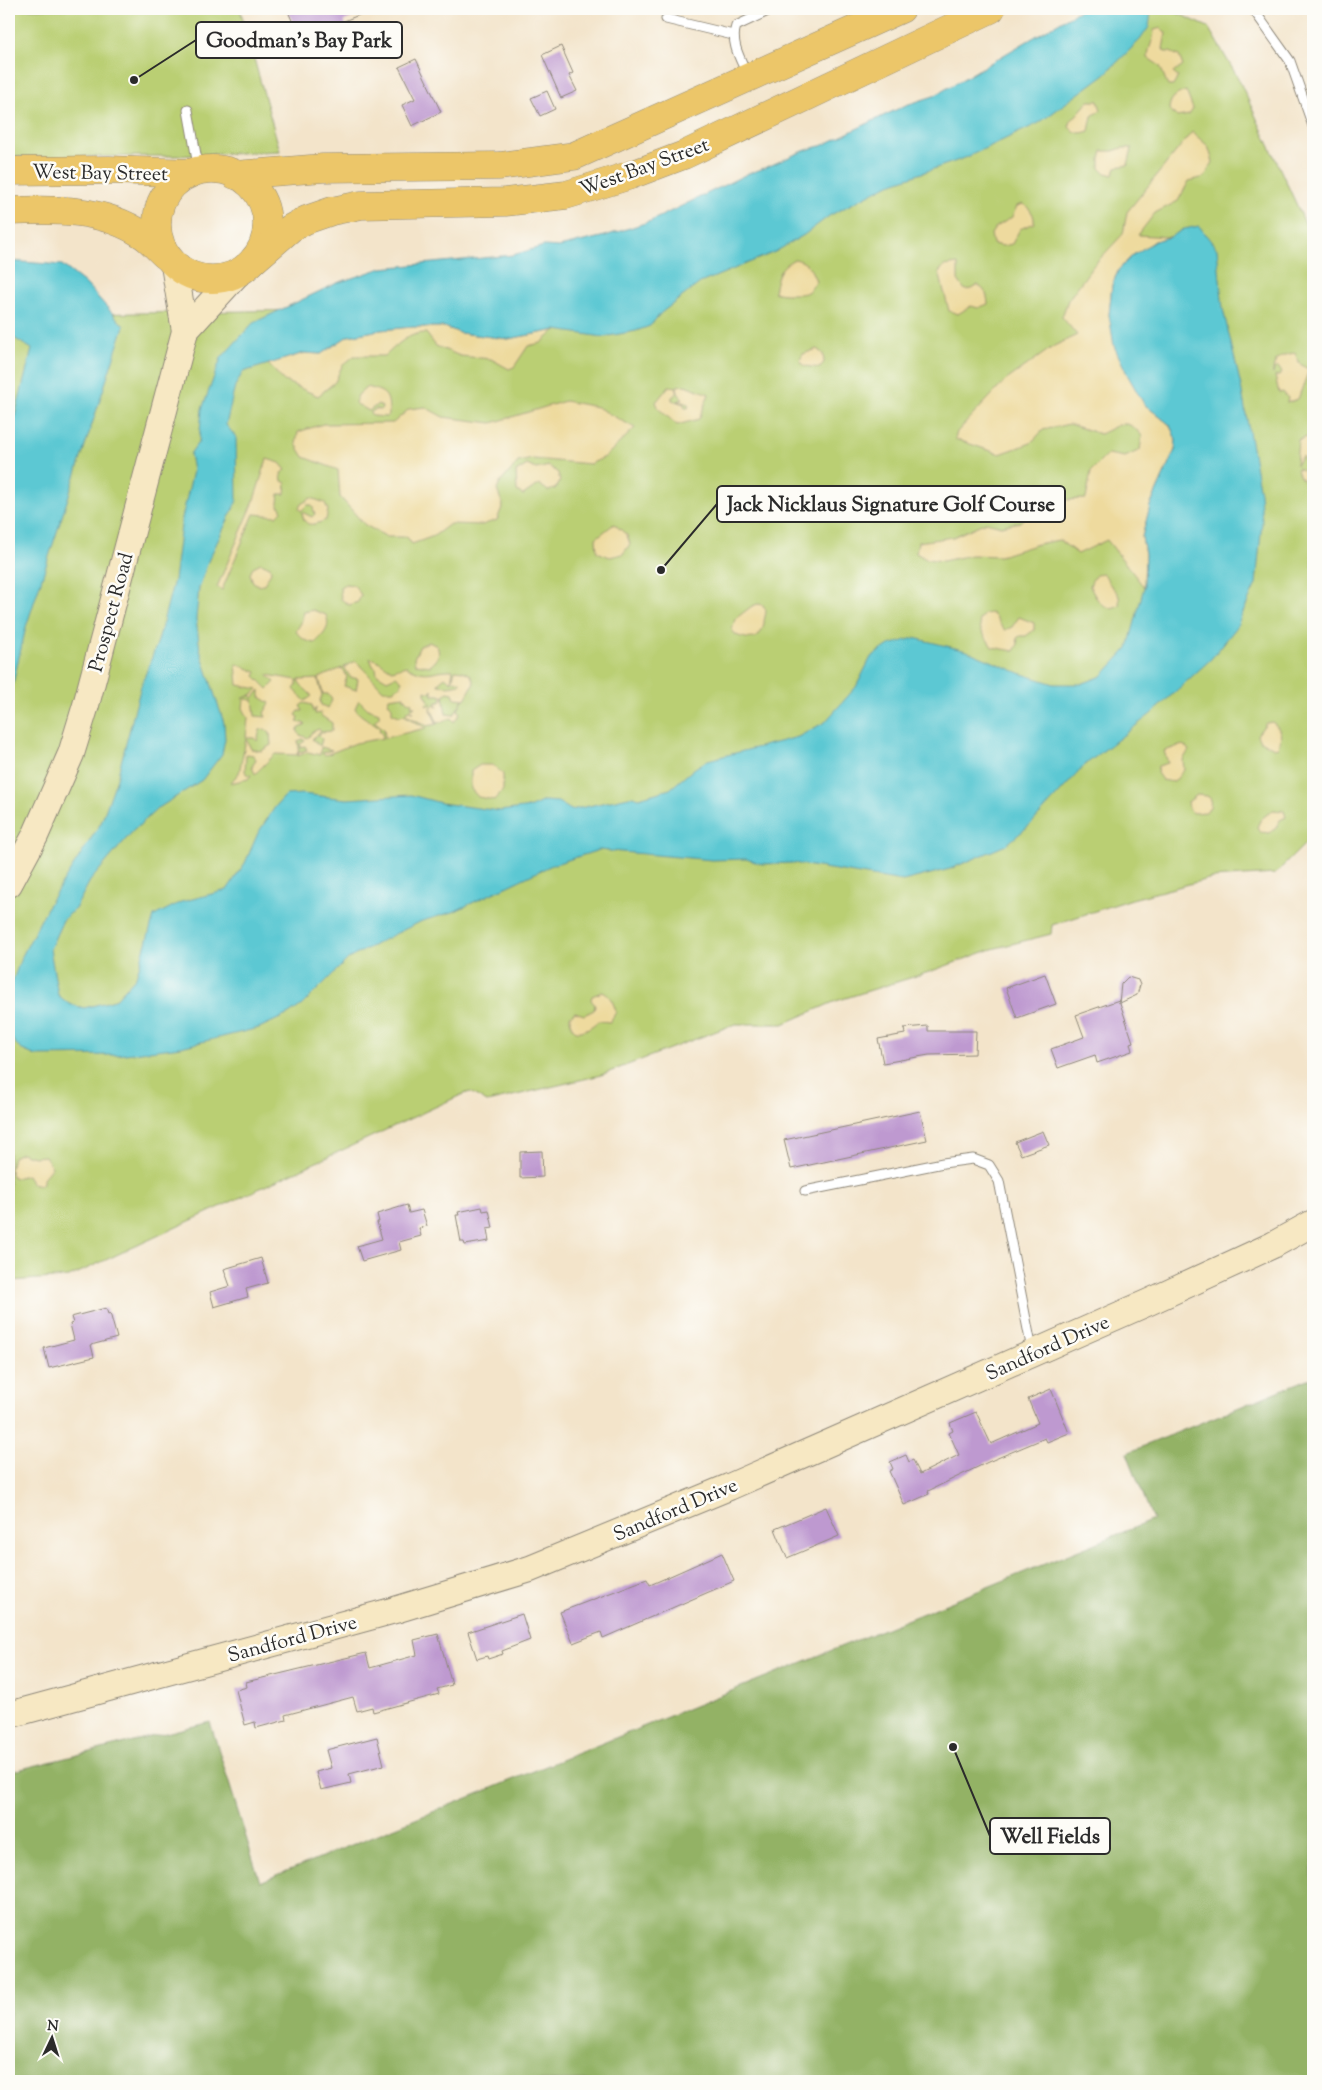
<svg xmlns="http://www.w3.org/2000/svg" width="1322" height="2090" viewBox="0 0 1322 2090" font-family="'Sorts Mill Goudy',serif">
  <rect width="100%" height="100%" fill="#fdfcf7"/>
  <filter id="ink" filterUnits="userSpaceOnUse"><feTurbulence type="fractalNoise" baseFrequency=".02" numOctaves="2"/><feDisplacementMap in="SourceGraphic" scale="10" xChannelSelector="R" yChannelSelector="G"/><feConvolveMatrix kernelMatrix="1 2 1 2 8 2 1 2 1" color-interpolation-filters="sRGB"/></filter>
  <filter id="wash" filterUnits="userSpaceOnUse"><feTurbulence type="fractalNoise" baseFrequency=".0096" numOctaves="4" result="noise"/><feDisplacementMap in="SourceGraphic" scale="20" xChannelSelector="R" yChannelSelector="G"/><feGaussianBlur stdDeviation="1.12" result="paint"/><feColorMatrix in="noise" values="0 0 0 0 0 0 0 0 0 0 0 0 0 0 0 0 0 1.4 0 .05"/><feComposite in="paint" operator="in"/></filter>
  <g filter="url(#wash)">
    <rect width="100%" height="100%" fill="#f3e4ca"/>
    <g fill="#bacf73" stroke="#727d4f">
      <path d="M9 9H240L280 151 175 156 9 157Z"/>
      <path d="M1144 9H1168L1208 27 1238 78 1306 225 1313 246V826L1311 838 1275 874 1212 878 1132 899 1052 925 1051 934 992 949 929 972 836 1001 783 1024H735L601 1075 487 1102 470 1092 461 1095 69 1277 9 1281V302L86 314 410 308 547 293Z"/>
    </g>
    <path fill="#93b265" stroke="#5f6e48" d="M1313 1377V2081H9V1772L210 1722 260 1882 1153 1520 1127 1453Z"/>
    <g fill="#eeda9e" stroke="#8c8264" fill-rule="evenodd">
      <path d="M1161 28 1166 33 1163 49 1165 52H1170L1179 56 1183 66 1179 69 1175 70 1173 73 1178 77 1173 86H1168L1160 66 1148 58C1148 47 1154 41 1154 30Z"/>
      <path d="M1186 91 1193 109 1189 115 1177 117 1169 109C1170 98 1176 94 1186 91Z"/>
      <path d="M1089 101H1098L1101 110 1092 116 1089 131C1080 134 1075 134 1069 127L1071 121Z"/>
      <path d="M1192 132 1208 146 1213 162 1205 177 1189 181 1178 201 1155 213 1138 235 1170 237 1155 241 1119 269 1112 285 1109 315 1144 404 1170 425 1176 440 1175 450 1150 506 1142 537 1145 554 1144 587 1107 540 1078 554 1059 540 1038 544 1000 556 971 555 943 561 926 559 916 553 918 542 953 537 986 522 1001 526 1020 522 1041 501 1086 499 1091 471 1108 454 1125 457 1140 450 1142 436C1126 416 1120 425 1100 434L1069 424 1043 430 1031 443 1000 454 955 439 957 432 1005 381 1054 346 1077 335 1062 317 1068 300 1093 266 1123 234 1127 212Z"/>
      <path d="M1122 148H1132L1128 165 1116 167 1113 175 1105 173 1100 168V159L1102 151H1113Z"/>
      <path d="M1023 204C1030 208 1035 215 1034 223L1020 229 1012 244 1003 246 993 244 991 234 995 228 1012 217 1017 206Z"/>
      <path d="M795 259C808 262 811 269 816 281 808 295 805 294 790 294 784 294 780 294 774 292 777 276 779 266 795 259Z"/>
      <path d="M958 264V280L965 290 971 289 978 285C986 291 987 294 988 304L978 308 971 306 958 314 949 311 939 272 944 266Z"/>
      <path d="M412 327H445L460 333 508 339 556 330 541 343 528 346 514 367 509 369 491 359 460 356 436 346 426 333C408 333 398 344 385 356H354L342 366 335 382 318 396 284 381 268 364 304 353 321 354 348 336 380 330Z"/>
      <path d="M817 349 823 354 824 362 820 368 804 366 800 360 803 354Z"/>
      <path d="M1295 353 1299 363 1309 370 1298 399 1287 403 1288 398 1283 392 1279 393 1275 376H1279L1282 372 1278 367 1274 369 1273 374C1273 359 1280 355 1295 353Z"/>
      <path d="M685 385 709 394 699 419 677 425 659 409 656 402 669 386 676 387 677 393 672 397V400L684 404 685 408H688L689 404 678 401 683 399 678 393 677 386Z"/>
      <path d="M367 387C387 392 389 395 389 415L386 417 373 416 370 413 376 409 381 410 382 407 378 404 369 411 355 403 358 395Z"/>
      <path d="M565 401 597 407 635 428 605 457 590 464 533 459 518 462 500 483 497 490 503 505 497 520 482 525 450 524 434 536 412 544 407 537H387L365 525 340 497 338 470 304 457 296 444 298 432 323 424 393 423 409 409 425 407 443 417 492 423Z"/>
      <path d="M1313 435V463L1307 464 1302 456 1296 465 1298 440Z"/>
      <path d="M267 459 280 463 286 470 281 473 282 481 286 483 285 494H279L278 503 282 511 277 516 254 514 222 590 217 587 252 506Z"/>
      <path d="M527 465 536 469 549 466 558 473 560 481 555 489 548 491 539 484 523 495 517 491 516 472Z"/>
      <path d="M1307 466 1313 469V487C1305 483 1298 478 1297 468L1302 470Z"/>
      <path d="M311 498 325 503 328 510 326 520C314 525 304 529 302 512L312 517 315 514 312 505H307L301 511 299 508 301 504Z"/>
      <path d="M614 524 627 535 630 544 623 554 610 557 597 552 596 538Z"/>
      <path d="M261 563 270 567 271 572 264 584 260 586 253 582 250 574 253 567Z"/>
      <path d="M1102 573C1107 576 1106 578 1109 583 1115 592 1121 592 1119 605 1105 614 1095 598 1090 586 1092 580 1094 574 1102 573Z"/>
      <path d="M345 584 354 585 361 595 358 602 349 605 341 599 340 587Z"/>
      <path d="M758 604 763 605 766 610C766 615 764 618 764 623 761 640 751 641 736 635L732 630 735 619 752 606Z"/>
      <path d="M313 610 326 615C331 628 324 634 315 643 307 642 300 638 296 631L301 623 304 612Z"/>
      <path d="M991 613C998 617 999 626 1005 630L1012 627 1019 617 1034 623V630L1026 636H1020L1017 638 1018 644 1014 651 992 647 981 630 979 620 984 614Z"/>
      <path d="M429 642 437 646C441 655 437 661 430 666L415 664 414 658 420 646Z"/>
      <path d="M370 658C378 659 384 666 392 670L406 666C429 679 431 669 453 670L451 682 445 677 439 682 438 685 448 686 460 684V682L455 680 452 681 455 670 463 671 471 675 474 683 465 699 455 698 453 693 448 692 443 695 446 714 454 715 463 699 458 709 460 714 454 722 451 718 438 723 431 709 433 705 438 707 435 703 442 701 441 695H432V690L430 693 425 691V694L429 701 426 704 427 706 431 703 430 709 437 724 427 726 406 715 407 711 414 712 409 710 415 706H411L412 703 407 701 406 698 404 699V696L389 698 388 702 392 707V713L399 716 404 715 426 728 385 738 384 729 374 721 379 717V713L368 709 359 700 355 708C360 718 372 720 380 728L379 731H381L383 738 356 743 326 755 322 753 332 750 321 747 320 755 308 752 298 756 299 752 307 750 305 746 301 747 300 744 305 741 303 739 298 741 299 748 297 755 275 754 255 774 252 767 256 759 253 755 246 754 245 771 247 775H251L248 779 230 783 239 773 246 739 251 749 261 751 271 745 270 733 265 729 260 730 257 741 254 738H246L248 718 243 708 244 700 249 699 251 701 253 699 255 716 266 717 264 713 270 703 260 697V690L253 698 251 695 242 699 253 694 258 689 238 685 236 664 257 672 255 676 268 689 275 682 267 675 297 680V685L294 689 305 701 312 696C307 690 301 687 298 680L318 679 322 695 320 700 321 705 328 708 332 700 328 694H323L319 678 342 668 347 677 344 686 356 690 358 679 350 677 344 667 356 661 383 690H393L400 686 402 681 396 676 387 680 377 674 376 668 373 666ZM304 703 312 705 313 712 316 708 315 714 321 713 320 715 332 723V731L322 732 318 735 322 739 320 746 312 739 321 731 319 729 312 732 308 738 300 735 297 730 306 724 297 722 299 717 296 715 299 711H303L300 706Z"/>
      <path d="M1272 722C1281 728 1283 737 1278 747L1274 748 1259 740 1257 735 1266 723Z"/>
      <path d="M1183 745 1189 750 1183 760 1184 770 1174 782 1162 780 1157 773 1158 766 1168 763 1164 751Z"/>
      <path d="M480 765H493L503 774V790L494 800 478 797 471 789V771Z"/>
      <path d="M1197 795 1207 796 1211 799 1210 807 1206 812 1194 813 1189 810 1188 802Z"/>
      <path d="M1273 810 1284 811 1286 817 1280 820 1276 828 1270 833 1260 832 1257 827 1261 819Z"/>
      <path d="M602 992C610 994 614 1004 616 1012L610 1022 598 1021C587 1031 570 1040 570 1016L575 1012 584 1015 594 1010 595 1005 591 1000 592 996Z"/>
      <path d="M21 1153 34 1157 45 1156 52 1167 43 1178V1183L40 1185 32 1183 27 1175 15 1178 12 1176 10 1170 13 1157Z"/>
    </g>
    <g fill="#5cc8d3" stroke="#447a7f">
      <path d="M1082 9H1150L1151 12 1149 27 1140 40 1105 74 1039 123 965 158 887 185 829 216 804 235 775 252 700 283 661 313 650 326 636 331 603 337 556 330 508 339 460 333 445 327H412L380 330 348 336 321 354 304 353 243 372 235 386 226 425 236 437 237 501 209 559 199 588 196 619 200 650 224 723 225 739 222 754 202 780 157 809 132 832 90 881 75 909 63 920 50 949 58 995 69 1004 84 1008 115 1000 136 977 154 916 181 902 227 890 245 863 258 833 275 807 286 795 302 794 347 799 411 795 441 803 500 811 531 807 544 801 558 802 571 810 633 796 639 798 670 789 695 768 708 760 798 737 825 722 856 687 871 657 889 645 914 638 967 651 1022 674 1054 684H1081L1102 676 1128 648 1144 587 1145 554 1142 537 1150 506 1175 450 1176 440 1170 425 1144 404 1128 376 1114 346 1109 315 1112 285 1119 269 1133 255 1155 241 1170 237 1184 229 1199 226 1217 249 1223 309 1241 386 1260 493 1262 522 1256 584 1236 628 1211 659 1151 714 1086 764 1031 824 1006 845 950 869 903 881 793 863 762 864 746 859 712 860 599 850 552 865 453 912 422 921 393 935 348 959 302 1005 289 1014 259 1028 181 1047 117 1055 36 1056 20 1049 9 1035V991L21 958 50 902 101 823 117 778 141 686 158 641 174 580 182 518 193 471 190 454 199 441 202 409 221 358 253 323 337 283 382 268 513 255 544 246 559 247 605 236 651 221 749 173C774 167 795 151 821 146L906 105 934 96Z"/>
      <path d="M9 261 62 265 85 283 124 326 26 627 9 701V439L32 349 9 335Z"/>
    </g>
    <g id="blocks">
      <g fill="#be99d0">
        <path d="M287 9H374L344 21 348 29 329 37 325 29 300 39Z"/>
        <path d="M561 46 573 73 569 75 577 91 561 98 542 55Z"/>
        <path d="M416 59 441 112 412 126 402 105 415 99 399 67Z"/>
        <path d="M547 91 555 109 540 116 531 98Z"/>
        <path d="M1045 974 1056 1004 1017 1018 1006 988Z"/>
        <path d="M1128 977 1138 980 1140 985 1137 995 1120 1003 1133 1042 1130 1043 1132 1051 1097 1063 1095 1055 1058 1068 1051 1049 1084 1037 1076 1015 1119 1000V1003L1121 984Z"/>
        <path d="M928 1026V1031H976L975 1054 929 1055 883 1063 878 1039 905 1034 904 1028Z"/>
        <path d="M920 1111 927 1140 791 1169 784 1140Z"/>
        <path d="M1043 1131 1049 1145 1021 1155 1015 1142Z"/>
        <path d="M542 1151 543 1177 520 1178V1152Z"/>
        <path d="M407 1205 409 1213 422 1210 427 1226 419 1228 421 1236 399 1242 401 1250 362 1261 357 1246 382 1239 377 1222H379L377 1214Z"/>
        <path d="M482 1207 483 1211 489 1210 493 1228 487 1229 489 1241 465 1245 464 1242H461L456 1215H459L458 1212Z"/>
        <path d="M261 1258 268 1283 246 1289 248 1297 214 1307 210 1292 230 1286 224 1269Z"/>
        <path d="M106 1308 108 1314 110 1313 117 1338 91 1345 94 1357 49 1368 44 1348 74 1340 70 1324 73 1323 71 1317Z"/>
        <path d="M1051 1389 1069 1433 1047 1442 1045 1438 988 1462 928 1491 929 1494 904 1505 889 1471 893 1469 890 1462 906 1455 909 1462 913 1460 920 1474 959 1455 949 1433 953 1431 950 1423 976 1412 991 1444 1038 1423 1028 1399Z"/>
        <path d="M826 1507 839 1536 787 1558 775 1529Z"/>
        <path d="M722 1553 734 1581 603 1638 601 1632 573 1643 560 1612 647 1579 650 1585Z"/>
        <path d="M522 1614 530 1640 502 1651 503 1654 488 1659 487 1656 477 1659 468 1632Z"/>
        <path d="M438 1634 452 1685 437 1689 439 1694 373 1712 372 1707 357 1711 353 1697 285 1715 286 1720 256 1728 255 1722 245 1725 236 1690 247 1687 246 1682 366 1653 370 1668 417 1655 414 1640Z"/>
        <path d="M377 1737 384 1765 349 1774 351 1783 321 1790 316 1772 331 1768 326 1750Z"/>
      </g>
    </g>
  </g>
  <g filter="url(#ink)">
    <use href="#blocks" fill-opacity="0" stroke="#8f887a" stroke-width="1"/>
    <g fill="none" stroke-linecap="round" stroke-linejoin="round">
      <g stroke="#8f887a" stroke-width="11">
        <g id="lane">
          <path d="M1253 9 1290 61 1313 126"/>
          <path d="M666 19 733 35"/>
          <path d="M748 76C741 60 730 43 736 26L772 9"/>
          <path d="M188 110 199 171"/>
          <path d="M805 1191 943 1163 973 1159 989 1165 999 1181 1032 1350"/>
        </g>
      </g>
      <g stroke="#8f887a" stroke-width="28">
        <g id="secondary">
          <path d="M185 331 238 273"/>
          <path d="M9 884 35 836 71 754 86 705 185 331 174 265"/>
          <path d="M9 1715 395 1610 530 1569 729 1487 1149 1302 1273 1245 1313 1223"/>
        </g>
      </g>
      <g stroke="#8f887a" stroke-width="29">
        <g id="primary">
          <circle cx="212" cy="224" r="55"/>
          <path d="M9 171 109 170 192 173"/>
          <path d="M235 175 323 168 500 166 574 156 901 9"/>
          <path d="M9 211C55 209 103 208 143 235 151 240 158 249 165 255"/>
          <path d="M254 260 291 228 306 220 332 211 361 205 505 202 566 195 631 175 684 155 991 9"/>
        </g>
      </g>
      <use href="#lane" stroke="#fff" stroke-width="9"/>
      <use href="#secondary" stroke="#f7e8c3" stroke-width="26"/>
      <use href="#primary" stroke="#ecc669" stroke-width="28"/>
    </g>
  </g>
  <g text-anchor="middle" stroke-width="5" stroke-linejoin="round" paint-order="stroke">
    <g font-size="20" fill="#2b2b2b" stroke="#fdfcf7">
      <text transform="translate(644 166) rotate(-20)" y="7">West Bay Street</text>
      <text transform="translate(100 172) rotate(1)" y="7">West Bay Street</text>
      <text transform="translate(110 612) rotate(-75)" y="7">Prospect Road</text>
      <text transform="translate(1047 1347) rotate(-24)" y="7">Sandford Drive</text>
      <text transform="translate(675 1509) rotate(-23)" y="7">Sandford Drive</text>
      <text transform="translate(292 1638) rotate(-15)" y="7">Sandford Drive</text>
    </g>
  </g>
  <path fill="none" stroke="#2b2b2b" stroke-width="2" d="M134 80L196 40M661 570L717 504M953 1747L990 1836"/>
  <g fill="#2b2b2b" stroke="#fdfcf7" stroke-width="2">
    <circle cx="134" cy="80" r="5"/>
    <circle cx="661" cy="570" r="5"/>
    <circle cx="953" cy="1747" r="5"/>
  </g>
  <g fill="#fdfcf7" stroke="#2b2b2b" stroke-width="2">
    <rect x="196" y="22" width="206" height="36" rx="5"/>
    <rect x="717" y="486" width="348" height="36" rx="5"/>
    <rect x="990" y="1818" width="120" height="36" rx="5"/>
  </g>
  <g font-size="21" text-anchor="middle" font-weight="bold" fill="#2b2b2b">
    <text x="299" y="47">Goodman's Bay Park</text>
    <text x="891" y="511">Jack Nicklaus Signature Golf Course</text>
    <text x="1050" y="1843">Well Fields</text>
  </g>
  <rect width="1322" height="2090" fill="none" stroke="#fdfcf7" stroke-width="30"/>
  <g transform="translate(52 2038) rotate(4)" stroke="#fdfcf7" stroke-width="4" paint-order="stroke">
  <path d="M0-4L9 19L0 12L-9 19Z" fill="#2b2b2b"/>
  <text y="-8" font-size="14" font-weight="bold" text-anchor="middle" fill="#2b2b2b">N</text>
  </g>
</svg>
